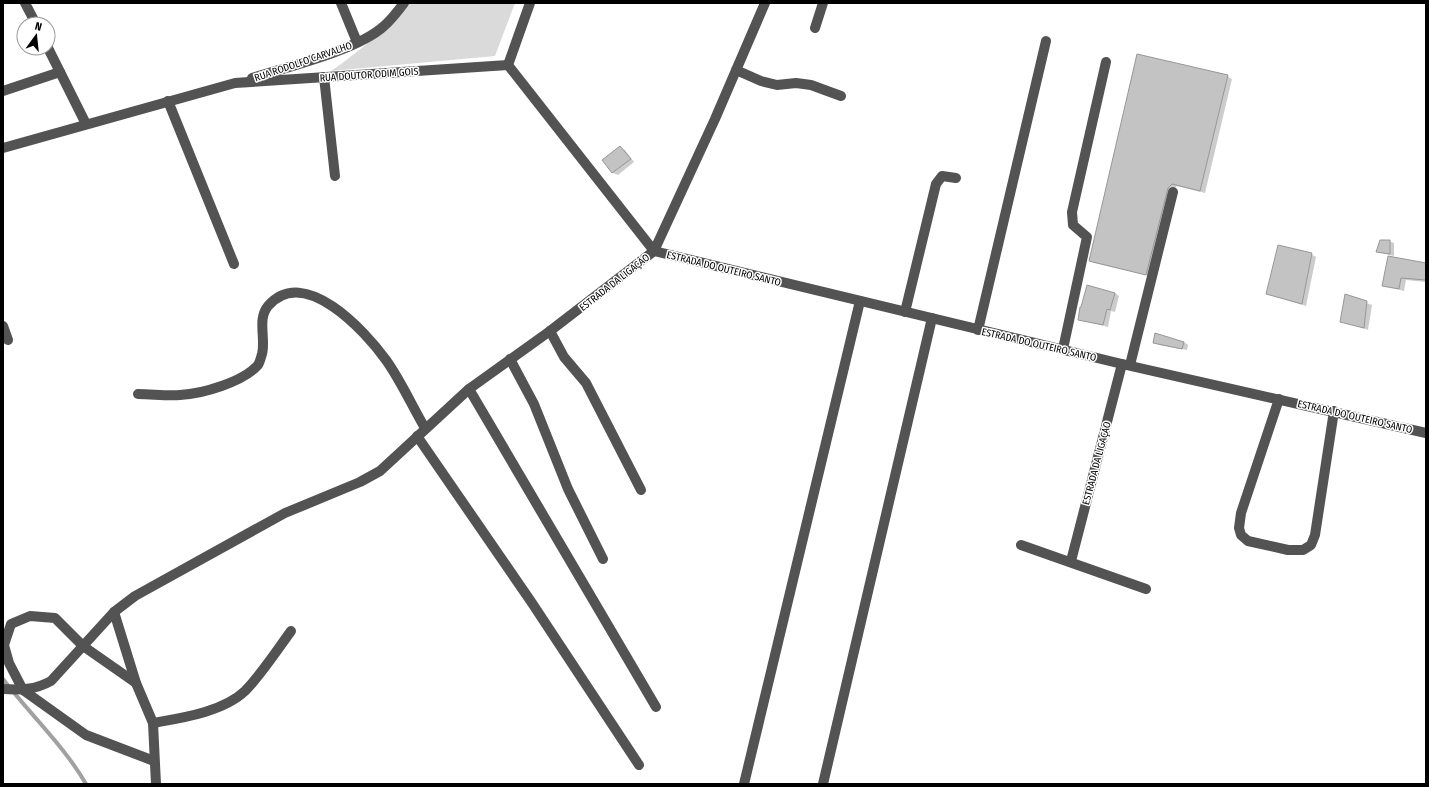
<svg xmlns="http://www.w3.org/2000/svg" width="1429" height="787" viewBox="0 0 1429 787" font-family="'Fira Sans Condensed',sans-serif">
  <rect width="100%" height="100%" fill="#fff"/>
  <path fill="#dadada" d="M409 3H515L495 56 331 71C360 51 386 29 409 3Z"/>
  <g fill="#0003">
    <path d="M1227 76 1232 79 1205 193 1177 186 1173 190 1150 276 1094 263 1090 261Z"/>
    <path d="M620 148 625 150 634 162 618 175 613 173 604 160Z"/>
    <path d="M1389 241 1394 243V256L1377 252Z"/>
    <path d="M1311 254 1316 257 1306 306 1267 294Z"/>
    <path d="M1426 264V282L1406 280 1404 291 1383 285Z"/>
    <path d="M1115 293 1119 296 1115 312 1111 311 1108 327 1079 319Z"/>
    <path d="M1345 295 1372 305 1368 330 1341 321Z"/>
    <path d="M1154 342H1184L1188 345 1187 350 1159 345Z"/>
  </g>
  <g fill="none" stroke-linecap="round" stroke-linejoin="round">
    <path stroke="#a1a1a1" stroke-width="4" d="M3 679C29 713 65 747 86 784"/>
  </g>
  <g fill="#c3c3c3" stroke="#979797">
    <path d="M1137 54 1228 75 1200 191 1172 184 1168 188 1146 275 1089 261Z"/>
    <path d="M620 146 631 159 612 173 602 160Z"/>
    <path d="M1380 240H1390V254L1376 252Z"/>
    <path d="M1278 245 1312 253 1302 304 1266 294Z"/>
    <path d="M1388 256 1426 263V280L1401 278 1399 289 1382 286Z"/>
    <path d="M1087 285 1115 293 1110 310 1107 309 1103 325 1078 320 1080 307H1081Z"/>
    <path d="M1345 294 1367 301 1364 328 1340 322Z"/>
    <path d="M1155 333 1184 342 1182 349 1153 343Z"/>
  </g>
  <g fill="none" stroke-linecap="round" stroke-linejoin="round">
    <g stroke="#535353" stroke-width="10">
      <path d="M25 3 36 24"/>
      <path d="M341 3 357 42"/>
      <path d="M815 28 823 3"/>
      <path d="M48 48 86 124"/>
      <path d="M508 65 530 3"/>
      <path d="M736 70 761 81 777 85 796 83 811 85 841 96"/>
      <path d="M324 77 335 176"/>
      <path d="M252 78C287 67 358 50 384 26 391 20 398 11 404 3"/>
      <path d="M3 91 60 72"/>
      <path d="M168 101 234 264"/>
      <path d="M3 148 235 83 508 65 654 251"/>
      <path d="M654 251 1122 364 1426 433"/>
      <path d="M905 312 936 184 942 176 956 178"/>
      <path d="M3 326 8 340"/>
      <path d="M978 330 1046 41"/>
      <path d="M550 331 564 357 586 383 641 490"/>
      <path d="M1063 349 1087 237 1073 225 1072 212 1106 62"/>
      <path d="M510 359 534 404 568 489 603 559"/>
      <path d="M1130 365 1173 192"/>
      <path d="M469 389 656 707"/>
      <path d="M138 394C152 394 166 396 180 395 202 394 243 382 258 365 260 362 261 357 262 354 266 339 257 319 268 306 304 264 365 331 386 360 401 381 412 406 425 428"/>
      <path d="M1279 399 1241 513 1239 528 1241 535 1248 541 1288 550H1303L1311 545 1315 535 1334 411"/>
      <path d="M417 436 532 603 639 765"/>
      <path d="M1021 545 1146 589"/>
      <path d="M1071 561 1122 364"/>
      <path d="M114 612 136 683 153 723 156 784"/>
      <path d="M136 683 83 646 55 618 30 616 11 624 4 645 9 663 23 690 86 735 154 761"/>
      <path d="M3 689C20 690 35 690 51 681L114 612 135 596 285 513 360 482 380 471 469 389 550 331 654 251 715 119 765 3"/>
      <path d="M153 723C181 718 223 712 245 691 260 676 278 649 291 631"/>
      <path d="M744 784 860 301"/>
      <path d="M823 784 932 318"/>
    </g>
  </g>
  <g text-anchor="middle" stroke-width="3" stroke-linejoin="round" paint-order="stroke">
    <g font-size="10" fill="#000" stroke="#fff">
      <text transform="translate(303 61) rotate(-19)" y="4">RUA RODOLFO CARVALHO</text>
      <text transform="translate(369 74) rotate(-4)" y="4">RUA DOUTOR ODIM GOIS</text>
      <text transform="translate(724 268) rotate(14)" y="4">ESTRADA DO OUTEIRO SANTO</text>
      <text transform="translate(614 282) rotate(-38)" y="4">ESTRADA DA LIGAÇÃO</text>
      <text transform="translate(1039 344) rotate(13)" y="4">ESTRADA DO OUTEIRO SANTO</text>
      <text transform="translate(1355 416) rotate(13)" y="4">ESTRADA DO OUTEIRO SANTO</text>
      <text transform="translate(1096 463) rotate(-75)" y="4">ESTRADA DA LIGAÇÃO</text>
    </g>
  </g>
  <rect width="1429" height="787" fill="none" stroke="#000000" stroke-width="8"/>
  <g transform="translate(36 36) rotate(15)"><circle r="19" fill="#ffffff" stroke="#999999"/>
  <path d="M0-3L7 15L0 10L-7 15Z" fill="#000000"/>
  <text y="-6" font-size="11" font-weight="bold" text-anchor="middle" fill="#000000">N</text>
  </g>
</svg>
